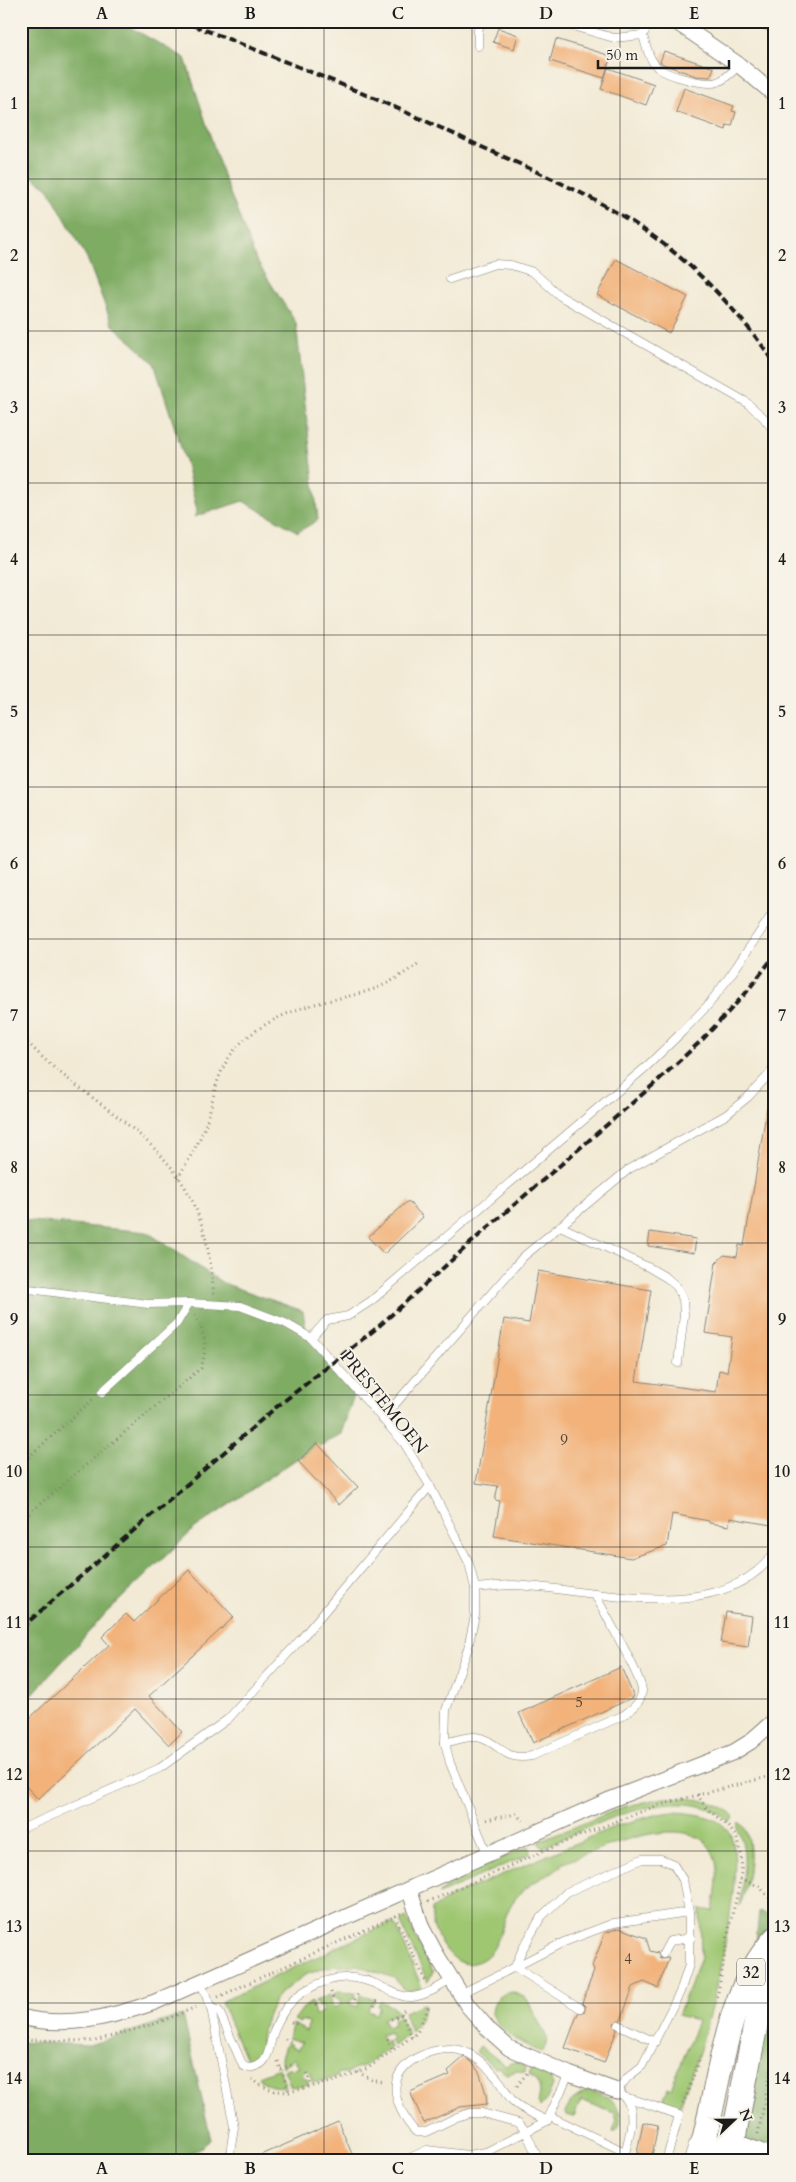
<svg xmlns="http://www.w3.org/2000/svg" width="796" height="2182" viewBox="0 0 796 2182" font-family="Cardo,serif">
  <rect width="100%" height="100%" fill="#f7f3e8"/>
  <filter id="ink" filterUnits="userSpaceOnUse"><feTurbulence type="fractalNoise" baseFrequency=".02" numOctaves="2"/><feDisplacementMap in="SourceGraphic" scale="10" xChannelSelector="R" yChannelSelector="G"/><feConvolveMatrix kernelMatrix="1 2 1 2 8 2 1 2 1" color-interpolation-filters="sRGB"/></filter>
  <filter id="wash" filterUnits="userSpaceOnUse"><feTurbulence type="fractalNoise" baseFrequency=".0096" numOctaves="4" result="noise"/><feDisplacementMap in="SourceGraphic" scale="20" xChannelSelector="R" yChannelSelector="G"/><feGaussianBlur stdDeviation="1.12" result="paint"/><feColorMatrix in="noise" values="0 0 0 0 0 0 0 0 0 0 0 0 0 0 0 0 0 1.4 0 .05"/><feComposite in="paint" operator="in"/></filter>
  <g filter="url(#wash)">
    <rect width="100%" height="100%" fill="#f2ead5"/>
    <g fill="#9fc772" stroke="#5e7247">
      <path d="M663 1798C684 1797 721 1799 734 1817L729 1821C682 1778 589 1827 542 1848L538 1842 623 1807Z"/>
      <path d="M673 1812C692 1813 718 1815 729 1832 749 1863 711 2011 700 2049 694 2068 686 2087 679 2107L675 2110 661 2105 668 2088 671 2089 698 2021 678 2015 701 1958 700 1909 713 1911C715 1895 719 1878 716 1862 702 1800 595 1851 561 1864L562 1866C547 1876 526 1884 515 1899 499 1918 503 1957 473 1963 462 1966 454 1959 447 1951 437 1939 430 1924 432 1909L452 1896 616 1826 658 1814Z"/>
      <path d="M739 1822C758 1835 749 1889 739 1906 742 1882 750 1851 737 1830Z"/>
      <path d="M529 1846 530 1854 439 1894 452 1881Z"/>
      <path d="M406 1917 433 1971 428 1982 401 1924V1920Z"/>
      <path d="M389 1923 394 1924 398 1930 422 1988 409 1991 403 1988 394 1978 357 1965 327 1967 305 1975 279 1994 270 2010 262 2031 260 2054 253 2061 247 2062 221 2002Z"/>
      <path d="M339 1992 356 1993 355 1998H351L350 2004 358 2007 360 1994 375 1999 373 2004H370L368 2011 376 2014 380 2007 378 2006 380 2001 395 2008 399 2013 383 2019 387 2027 394 2024 393 2020 400 2017 408 2034 393 2046 389 2040 392 2038 389 2032 381 2035 384 2042 387 2041 390 2048 360 2068 359 2067 348 2073H338L337 2077 313 2083 308 2069 302 2072 304 2078H307L309 2084 291 2087 284 2070 290 2067 292 2070 299 2067 294 2058 282 2067 281 2058 286 2043 291 2044V2047L298 2050 301 2042 288 2038 293 2024 306 2031 309 2023 301 2020 300 2023 294 2020 303 2008 312 2002 315 2016 323 2012 321 2006 318 2007 315 2001 330 1995 332 2000 330 2002 333 2008 341 2005 339 1998 335 1999 333 1994Z"/>
      <path d="M514 1992 527 1999 548 2040 542 2052C522 2045 501 2033 492 2014 492 1999 501 1993 514 1992Z"/>
      <path d="M423 2004 425 2005 422 2016 411 2032 404 2012Z"/>
      <path d="M480 2046 506 2066C513 2061 520 2061 526 2067L525 2072 517 2071 507 2074 499 2067 495 2068 476 2052Z"/>
      <path d="M533 2066 550 2076 553 2085 547 2099 540 2107 538 2103C541 2090 541 2083 529 2074Z"/>
      <path d="M279 2068 286 2087 272 2086 260 2080 258 2076Z"/>
      <path d="M588 2090C595 2093 604 2094 610 2099 619 2105 625 2123 616 2131H613L616 2122 614 2113 581 2100 574 2117 567 2115 566 2112 571 2101Z"/>
    </g>
    <g fill="#7fac64" stroke="#4e6440">
      <path d="M21 21H119L185 58 223 175 256 260 296 323 318 520 298 532 243 501 194 517 197 511 185 460 154 363 112 324 87 258 48 188 21 169Z"/>
      <path d="M21 1220 147 1232 223 1283 303 1311 307 1336 354 1395 341 1434 295 1460 195 1528 106 1613 21 1707Z"/>
      <path d="M759 1911 775 1918V2161H714L742 2091Z"/>
      <path d="M183 2015 211 2140 182 2161H21V2042L89 2045Z"/>
    </g>
    <g id="blocks">
      <g fill="#f2b27a">
        <path d="M498 28 518 35 514 49 493 42Z"/>
        <path d="M556 39 611 56 604 78 550 61Z"/>
        <path d="M664 51 714 68 710 77 696 76 663 64 660 62Z"/>
        <path d="M608 68 654 84 646 105 601 89Z"/>
        <path d="M684 88 734 106 732 111 736 112 732 126 727 125 726 130 676 112Z"/>
        <path d="M616 259 688 297 669 333 597 295Z"/>
        <path d="M767 1108 775 1109V1500L771 1525 730 1518 729 1526 709 1523V1521L672 1514 667 1546 631 1558 494 1536 500 1501 495 1500 498 1486 476 1483 504 1319 529 1323 538 1271 651 1290 636 1381 716 1392 719 1370 727 1372 732 1337 705 1333 716 1263 724 1255 737 1257 739 1245 744 1246Z"/>
        <path d="M408 1201 423 1217 384 1254 368 1237Z"/>
        <path d="M650 1232 696 1239 694 1253 648 1246Z"/>
        <path d="M317 1443 358 1487 339 1505 298 1461Z"/>
        <path d="M189 1570 234 1617 149 1696 182 1732 169 1745 135 1709 38 1799 21 1781V1726L109 1645 102 1637 114 1625 126 1614 134 1622Z"/>
        <path d="M726 1612 752 1616 748 1647 721 1643Z"/>
        <path d="M621 1667 634 1697 533 1743 519 1713Z"/>
        <path d="M619 1928 646 1938 650 1951 658 1953 660 1959 669 1958 658 1988 644 1982 633 1987 621 2020 614 2023 617 2030 604 2063 565 2048 578 2013 585 2011V2006L582 2003 594 1971 592 1966 605 1933Z"/>
        <path d="M464 2057 472 2062 480 2074 486 2094 487 2104 460 2107 424 2123 410 2092 450 2075 448 2071Z"/>
        <path d="M338 2121 355 2161H248Z"/>
        <path d="M643 2122 658 2125 652 2156 637 2153Z"/>
      </g>
    </g>
  </g>
  <g filter="url(#ink)">
    <use href="#blocks" fill-opacity="0" stroke="#878378" stroke-width="1"/>
    <g fill="none" stroke-linecap="round" stroke-linejoin="round">
      <g stroke="#878378" stroke-width="9">
        <g id="lane">
          <path d="M555 21 614 38 643 35 650 21"/>
          <path d="M753 21 774 29"/>
          <path d="M643 35C646 46 649 59 657 67 667 76 706 86 718 82 727 78 732 72 739 65"/>
          <path d="M478 46V30L482 21"/>
          <path d="M450 279 495 264 511 265 533 272 560 296 746 402 763 417 775 432"/>
          <path d="M560 1226 650 1268 667 1278 677 1287 683 1299 684 1315 678 1363"/>
          <path d="M21 1288 148 1304 189 1303 240 1306 285 1323 311 1338 404 1443 430 1486 469 1563 475 1588V1615L468 1648 446 1710 445 1743 450 1763 487 1853"/>
          <path d="M311 1338 327 1320 348 1316 371 1301 646 1067 683 1031 709 1004 730 976 775 910"/>
          <path d="M102 1392 177 1323 189 1303"/>
          <path d="M383 1418 523 1257 629 1169 726 1115 748 1097 775 1068"/>
          <path d="M475 1588C488 1587 501 1585 513 1585 590 1588 721 1629 775 1552"/>
          <path d="M445 1743C457 1740 470 1735 481 1738 503 1745 502 1761 532 1756L624 1715C632 1709 641 1703 642 1691 642 1677 603 1611 595 1594"/>
          <path d="M21 1829 160 1768 228 1719 301 1639 430 1486"/>
          <path d="M663 1954 670 1941 691 1938"/>
          <path d="M201 1983 211 2008 234 2127 229 2161"/>
          <path d="M460 1994 515 1967 522 1950 541 1917 567 1892 642 1859H661L673 1864 683 1880 689 1912V1965L680 1992 642 2066 627 2078 617 2091C620 2093 624 2096 626 2099 638 2114 627 2144 623 2161"/>
          <path d="M211 2008 219 2011 243 2066 249 2068C254 2067 259 2066 263 2062 269 2056 270 2045 272 2037 278 2017 290 1999 308 1989 335 1974 357 1974 384 1988 393 1992 402 1998 413 1997 427 1995 439 1987 451 1980"/>
          <path d="M580 2008 515 1967 564 1942 614 1923 689 1912"/>
          <path d="M619 2025 655 2042"/>
          <path d="M626 2098C644 2101 661 2110 679 2115L666 2161"/>
          <path d="M550 2116 625 2152"/>
          <path d="M403 2161 427 2150 468 2155 486 2152 547 2121 569 2074"/>
          <path d="M539 2161 526 2132 519 2123 482 2113H469L457 2117 426 2132H416C405 2121 393 2099 396 2083 401 2058 437 2046 459 2050 476 2054 490 2069 501 2083 505 2089 508 2097 514 2102 522 2110 537 2115 547 2121"/>
        </g>
      </g>
      <g stroke="#878378" stroke-width="17">
        <g id="street">
          <path d="M675 21 739 65 775 95"/>
          <path d="M409 1889 422 1928 436 1954 468 2006 489 2030 509 2048 569 2074 617 2091"/>
          <path d="M21 2017C66 2029 112 2017 155 2002L607 1801 734 1752 750 1742 775 1720"/>
        </g>
      </g>
      <g stroke="#878378" stroke-width="23">
        <path id="secondary" d="M702 2148 733 2144 775 2160"/>
      </g>
      <g stroke="#878378" stroke-width="26">
        <g id="primary">
          <path d="M702 2148C721 2078 725 1994 775 1939"/>
          <path d="M729 2161 756 2023 767 1977 775 1961"/>
        </g>
      </g>
      <g stroke="#878378" stroke-width="29">
        <path id="highway" d="M698 2161 702 2148"/>
      </g>
      <g stroke="#878378" stroke-width="3" stroke-dasharray="1 4" stroke-linecap="butt">
        <path d="M770 40 775 53"/>
        <path d="M21 1035C79 1103 172 1131 201 1223 209 1246 211 1270 214 1294"/>
        <path d="M178 1178C189 1158 202 1139 208 1117 214 1096 216 1078 228 1059 244 1033 277 1016 305 1007 327 1000 350 997 371 990 389 984 403 974 418 964"/>
        <path d="M21 1464 93 1399"/>
        <path d="M21 1520 201 1368C208 1346 205 1335 195 1315"/>
        <path d="M698 1794C706 1815 727 1819 737 1839 749 1867 734 1901 729 1929 725 1952 722 1974 717 1997"/>
        <path d="M486 1820 516 1814 523 1821"/>
        <path d="M740 1879 759 1886 771 1900 775 1897"/>
        <path d="M428 1902 576 1837 656 1806 775 1775"/>
        <path d="M395 1916 426 1982"/>
        <path d="M331 1992 334 2001"/>
        <path d="M218 1997 402 1913"/>
        <path d="M313 2000 317 2008"/>
        <path d="M355 2000 359 1991"/>
        <path d="M374 2006 378 1998"/>
        <path d="M404 2010 401 2013 412 2037"/>
        <path d="M391 2019 402 2015"/>
        <path d="M291 2022 300 2025"/>
        <path d="M21 2037 31 2040 95 2041 154 2024 199 2006"/>
        <path d="M285 2039 294 2043"/>
        <path d="M387 2039 393 2051"/>
        <path d="M278 2061 289 2092"/>
        <path d="M281 2069 291 2065"/>
        <path d="M358 2072 372 2080 384 2083"/>
        <path d="M307 2073 312 2087"/>
        <path d="M252 2079 262 2086 275 2091 289 2092 335 2081 358 2072 368 2068 417 2033 429 2006"/>
        <path d="M517 2086 527 2073"/>
        <path d="M683 2104 700 2058"/>
        <path d="M758 2134 775 2051"/>
      </g>
      <use href="#lane" stroke="#fff" stroke-width="8"/>
      <use href="#street" stroke="#fff" stroke-width="15"/>
      <use href="#secondary" stroke="#fff" stroke-width="21"/>
      <use href="#primary" stroke="#fff" stroke-width="24"/>
      <use href="#highway" stroke="#fff" stroke-width="28"/>
      <g stroke="#1c1c1c" stroke-width="4" stroke-dasharray="8 4" stroke-linecap="butt">
        <path d="M182 21C280 59 376 97 471 142 523 166 575 187 624 217 684 253 734 305 775 363"/>
        <path d="M21 1628 274 1409 378 1327 485 1230 653 1085 702 1040 745 994 775 955"/>
      </g>
    </g>
  </g>
  <path fill="none" stroke="#1c1c1c" stroke-width="1" stroke-opacity="0.55" d="M176 21V2161M324 21V2161M472 21V2161M620 21V2161M21 179H775M21 331H775M21 483H775M21 635H775M21 787H775M21 939H775M21 1091H775M21 1243H775M21 1395H775M21 1547H775M21 1699H775M21 1851H775M21 2003H775"/>
  <g text-anchor="middle" stroke-width="4" stroke-linejoin="round" paint-order="stroke">
    <g font-size="15" fill="#524234">
      <text x="564" y="1445">9</text>
      <text x="579" y="1707">5</text>
      <text x="628" y="1964">4</text>
    </g>
    <rect fill="#f7f3e8" stroke="#5e5c59" stroke-width="1" x="737" y="1958.5" width="28" height="27" rx="4"/>
    <g font-size="16" font-weight="bold" fill="#1c1c1c">
      <text x="751" y="1978">32</text>
    </g>
    <g font-size="18" fill="#1c1c1c" stroke="#f7f3e8">
      <text transform="translate(384 1402) rotate(51)" y="6">PRESTEMOEN</text>
    </g>
  </g>
  <rect width="796" height="2182" fill="none" stroke="#f7f3e8" stroke-width="55"/>
  <g transform="translate(734 2120) rotate(68)" stroke="#f7f3e8" stroke-width="4" paint-order="stroke">
  <path d="M0-4L9 19L0 12L-9 19Z" fill="#1c1c1c"/>
  <text y="-8" font-size="14" font-weight="bold" text-anchor="middle" fill="#1c1c1c">N</text>
  </g>
  <path d="M598 60v8h131v-8" fill="none" stroke="#1c1c1c" stroke-width="2.5"/>
  <text x="606" y="60" font-size="15" fill="#1c1c1c" stroke="#f7f3e8" stroke-width="4" paint-order="stroke">50 m</text>
  <rect x="28" y="28" width="740" height="2126" fill="none" stroke="#1c1c1c" stroke-width="2"/>
  <g font-size="16" text-anchor="middle" font-weight="bold" fill="#1c1c1c">
    <text x="102" y="19">A</text>
    <text x="250" y="19">B</text>
    <text x="398" y="19">C</text>
    <text x="546" y="19">D</text>
    <text x="694" y="19">E</text>
    <text x="14" y="109">1</text>
    <text x="782" y="109">1</text>
    <text x="14" y="261">2</text>
    <text x="782" y="261">2</text>
    <text x="14" y="413">3</text>
    <text x="782" y="413">3</text>
    <text x="14" y="565">4</text>
    <text x="782" y="565">4</text>
    <text x="14" y="717">5</text>
    <text x="782" y="717">5</text>
    <text x="14" y="869">6</text>
    <text x="782" y="869">6</text>
    <text x="14" y="1021">7</text>
    <text x="782" y="1021">7</text>
    <text x="14" y="1173">8</text>
    <text x="782" y="1173">8</text>
    <text x="14" y="1325">9</text>
    <text x="782" y="1325">9</text>
    <text x="14" y="1477">10</text>
    <text x="782" y="1477">10</text>
    <text x="14" y="1628">11</text>
    <text x="782" y="1628">11</text>
    <text x="14" y="1780">12</text>
    <text x="782" y="1780">12</text>
    <text x="14" y="1932">13</text>
    <text x="782" y="1932">13</text>
    <text x="14" y="2084">14</text>
    <text x="782" y="2084">14</text>
    <text x="102" y="2174">A</text>
    <text x="250" y="2174">B</text>
    <text x="398" y="2174">C</text>
    <text x="546" y="2174">D</text>
    <text x="694" y="2174">E</text>
  </g>
</svg>
